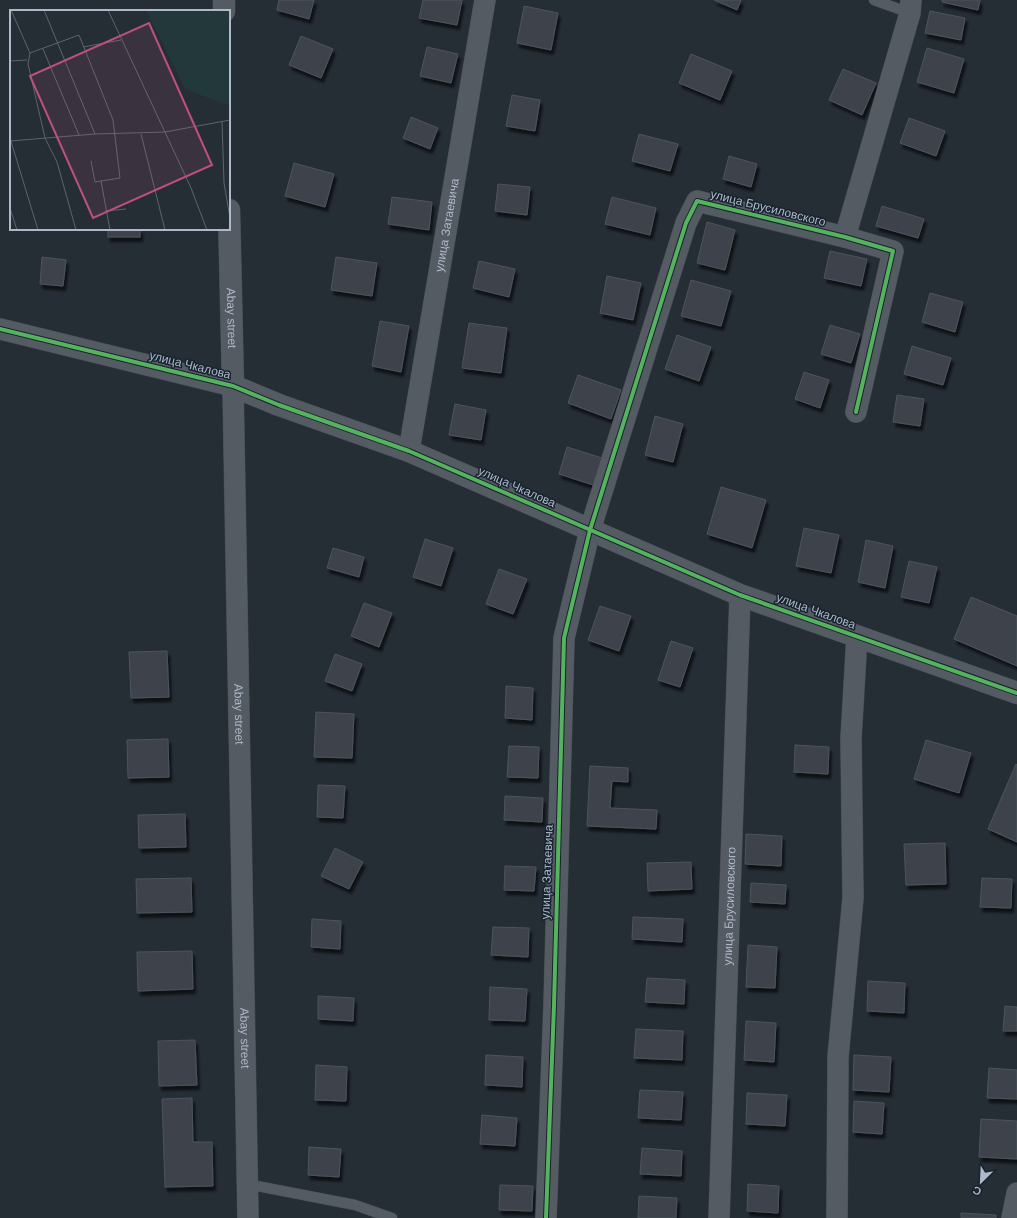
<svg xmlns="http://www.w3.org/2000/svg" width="1017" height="1218" viewBox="0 0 1017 1218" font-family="Helvetica,sans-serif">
  <defs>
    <filter id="shadow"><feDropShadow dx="2.5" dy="4.5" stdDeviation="1" flood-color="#0009"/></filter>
  </defs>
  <rect width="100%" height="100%" fill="#252d35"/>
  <g fill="#3d434b" stroke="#4c545d" filter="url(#shadow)">
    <path d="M279 0H314L309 19 277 10Z"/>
    <path d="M423 0H462L457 25 419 18Z"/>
    <path d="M714 0H741L737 10Z"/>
    <path d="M942 0H980L978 10 942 2Z"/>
    <path d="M524 6 558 13 551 50 517 43Z"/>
    <path d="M930 11 965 18 961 40 925 33Z"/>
    <path d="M301 36 333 49 321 78 289 65Z"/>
    <path d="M427 47 458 54 451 83 420 76Z"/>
    <path d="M927 48 964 59 954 93 917 82Z"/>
    <path d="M691 54 732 71 720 100 679 83Z"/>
    <path d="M843 69 876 83 862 115 829 100Z"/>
    <path d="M512 95 540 100 535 131 506 126Z"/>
    <path d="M411 117 438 128 430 149 403 138Z"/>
    <path d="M909 118 945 131 936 156 900 143Z"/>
    <path d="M639 134 678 144 670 171 632 161Z"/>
    <path d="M729 156 757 164 751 187 723 179Z"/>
    <path d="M294 163 334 174 325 207 285 196Z"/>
    <path d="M498 184 530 187 527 215 495 211Z"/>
    <path d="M392 197 432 202 429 230 388 224Z"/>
    <path d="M612 197 656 208 650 235 605 224Z"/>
    <path d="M882 206 924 219 918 238 876 226Z"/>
    <path d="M707 222 735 230 725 270 697 263Z"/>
    <rect x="108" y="229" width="32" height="8"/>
    <path d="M830 251 867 259 861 286 824 278Z"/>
    <path d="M42 257 66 260 63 286 40 284Z"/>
    <path d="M336 257 377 263 372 296 331 290Z"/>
    <path d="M479 261 515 269 509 297 473 288Z"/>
    <path d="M607 276 641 283 633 320 600 313Z"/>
    <path d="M691 280 731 291 721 326 681 316Z"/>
    <path d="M930 293 963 302 955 332 922 322Z"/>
    <path d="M380 321 409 326 401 372 372 366Z"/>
    <path d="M469 323 507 328 501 373 462 368Z"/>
    <path d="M830 325 860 334 851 363 821 354Z"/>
    <path d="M677 335 711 347 699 381 665 369Z"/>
    <path d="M912 346 951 358 943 385 904 374Z"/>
    <path d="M804 372 829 380 820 408 795 399Z"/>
    <path d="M578 375 621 390 611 419 568 403Z"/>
    <path d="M897 395 924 399 920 426 893 422Z"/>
    <path d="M455 404 486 410 481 440 449 435Z"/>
    <path d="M655 416 683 424 673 462 645 455Z"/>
    <path d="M567 447 602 458 593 485 559 474Z"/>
    <path d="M721 487 766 500 752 548 707 534Z"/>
    <path d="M804 528 839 535 831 573 796 566Z"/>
    <path d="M425 539 453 548 441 586 413 577Z"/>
    <path d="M866 540 893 546 885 588 858 582Z"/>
    <path d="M333 548 364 557 359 577 327 568Z"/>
    <path d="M909 561 937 567 929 603 901 597Z"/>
    <path d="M499 569 527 579 513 614 486 604Z"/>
    <path d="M971 597 1017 616V666L954 639Z"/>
    <path d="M364 603 392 613 379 647 351 636Z"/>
    <path d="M600 606 631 616 619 651 588 640Z"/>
    <path d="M671 641 693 648 680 687 658 680Z"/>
    <path d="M167 651 169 697 131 698 129 652Z"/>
    <path d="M335 654 362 664 352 691 325 681Z"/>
    <path d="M506 686 533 688 532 720 505 718Z"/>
    <path d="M316 712 354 714 352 758 314 757Z"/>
    <path d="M168 739 169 777 128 778 127 740Z"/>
    <path d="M926 740 971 753 959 793 914 779Z"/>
    <path d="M795 745 829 747 828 774 794 772Z"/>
    <path d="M509 746 539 747 538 778 507 777Z"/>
    <path d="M1016 764 1017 765V842L988 829Z"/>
    <path d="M590 766 628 768V782L612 781 610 808 657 810 656 829 587 826Z"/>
    <path d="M318 785 345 786 343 818 317 817Z"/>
    <path d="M505 796 543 798 542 822 504 820Z"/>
    <path d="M185 814 186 847 139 848 138 815Z"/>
    <path d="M746 834 782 836 781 866 745 864Z"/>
    <path d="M945 843 946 884 906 885 904 844Z"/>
    <path d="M335 848 363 862 349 889 321 876Z"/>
    <path d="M691 862 692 889 648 891 647 863Z"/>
    <path d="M505 866 536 867 534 891 504 890Z"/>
    <path d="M191 878 192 912 137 913 136 879Z"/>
    <path d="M982 878 1012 879 1011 908 980 907Z"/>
    <path d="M751 883 786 885 785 904 750 902Z"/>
    <path d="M633 917 683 919 682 942 632 939Z"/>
    <path d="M312 919 341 921 340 949 311 947Z"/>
    <path d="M493 927 529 928 528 957 491 955Z"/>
    <path d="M748 945 777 947 775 988 746 987Z"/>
    <path d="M192 951 193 989 138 991 137 952Z"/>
    <path d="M647 978 685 980 684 1004 645 1002Z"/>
    <path d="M868 981 905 983 904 1013 867 1011Z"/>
    <path d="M490 987 527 989 525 1021 489 1020Z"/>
    <path d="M318 996 354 998 353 1021 318 1019Z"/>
    <path d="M1005 1006 1017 1007V1031H1003Z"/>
    <path d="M746 1021 776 1023 774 1062 744 1060Z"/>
    <path d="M636 1029 683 1031 682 1060 634 1058Z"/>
    <path d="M195 1040 197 1085 159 1086 158 1041Z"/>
    <path d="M486 1055 523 1057 522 1087 485 1085Z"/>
    <path d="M854 1055 891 1057 889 1092 853 1090Z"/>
    <path d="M316 1065 347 1067 346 1101 315 1100Z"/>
    <path d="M989 1068 1017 1070V1099L987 1098Z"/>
    <path d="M640 1090 683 1092 681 1120 638 1118Z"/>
    <path d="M747 1093 787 1095 785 1126 746 1124Z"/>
    <path d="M192 1098 193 1142H212L213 1186 165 1187 162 1099Z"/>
    <path d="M854 1101 884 1103 882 1134 853 1132Z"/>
    <path d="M482 1115 517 1118 515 1146 480 1144Z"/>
    <path d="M981 1119 1017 1121V1159L979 1157Z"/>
    <path d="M309 1147 341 1149 339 1177 308 1175Z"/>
    <path d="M642 1148 682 1151 681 1176 640 1174Z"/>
    <path d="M748 1184 779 1186 778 1213 747 1211Z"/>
    <path d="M500 1185 533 1186 532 1211 499 1210Z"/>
    <path d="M639 1196 677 1198 676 1218H638Z"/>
    <path d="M961 1213 996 1215V1218H961Z"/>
  </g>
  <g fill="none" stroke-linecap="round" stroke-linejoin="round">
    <g stroke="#43494f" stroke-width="11">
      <g id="service">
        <path d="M874 0 910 13"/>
        <path d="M247 1184 355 1205 392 1218"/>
      </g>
    </g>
    <g stroke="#43494f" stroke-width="22">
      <g id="minor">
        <path d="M845 237 910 13 911 0"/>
        <path id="s1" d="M0 329 233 386 248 1218"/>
        <path id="s2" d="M409 451 485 0"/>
        <path d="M546 1218 554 1005 564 638 590 530 686 223 697 201 845 237 893 251 856 412"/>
        <path id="s3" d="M719 1218 740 595"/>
        <path d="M837 1218 838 1057 853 898 851 738 857 636"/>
        <path d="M1012 1218 1017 1193"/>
      </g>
    </g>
    <g stroke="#43494f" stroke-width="23">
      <g id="tertiary">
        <path d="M224 0V11"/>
        <path id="s4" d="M229 210 233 386 279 405 409 451 740 595 1017 693"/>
      </g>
    </g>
    <use href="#service" stroke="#555b63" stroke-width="10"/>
    <use href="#minor" stroke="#555b63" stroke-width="21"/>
    <use href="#tertiary" stroke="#555b63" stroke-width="22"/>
    <g stroke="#182330" stroke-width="6">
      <g id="cycleway">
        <path d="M0 329 233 386 279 405 409 451 740 595 1017 693"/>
        <path d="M546 1218 554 1005 564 638 590 530 686 223 697 201 845 237 893 251 856 412"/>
      </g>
    </g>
    <use href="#cycleway" stroke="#56b35d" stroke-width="4"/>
  </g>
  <g text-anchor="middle" stroke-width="3" stroke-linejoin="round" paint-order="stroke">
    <g font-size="12" fill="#adb8c8" stroke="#182330">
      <text transform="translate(768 208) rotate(14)" y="4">улица Брусиловского</text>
      <text dy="4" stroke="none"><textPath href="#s2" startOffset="229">улица Затаевича</textPath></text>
      <text dy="4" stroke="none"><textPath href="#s4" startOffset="108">Abay street</textPath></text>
      <text transform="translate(190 365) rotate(14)" y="4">улица Чкалова</text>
      <text transform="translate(517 487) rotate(24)" y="4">улица Чкалова</text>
      <text transform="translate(816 611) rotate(20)" y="4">улица Чкалова</text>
      <text dy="4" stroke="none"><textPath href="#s1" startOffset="568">Abay street</textPath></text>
      <text transform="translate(547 872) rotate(-88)" y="4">улица Затаевича</text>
      <text dy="4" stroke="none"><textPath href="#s3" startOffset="312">улица Брусиловского</textPath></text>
      <text dy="4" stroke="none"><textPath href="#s1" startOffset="892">Abay street</textPath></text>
    </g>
  </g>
  <g transform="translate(10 10)">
    <rect width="220" height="220" fill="#252d35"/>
    <path d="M136 0H220V96L175 79Z" fill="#22383b"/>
    <path fill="none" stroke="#5b6570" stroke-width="1" d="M1 0 20 43 18 54 35 128 47 152 66 220M34 0 85 124M98 0 181 178 197 220M73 37 111 30M33 39 69 125M20 43 69 25 103 110 110 168 85 172 81 151M0 51 17 50M212 111 214 173 220 208M131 124 155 220M0 128 28 220M0 131 85 124 155 122 220 110M91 171 100 220M0 198 7 220M95 201 116 199"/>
    <path fill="#bb5081" fill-opacity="0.15" stroke="#bb5081" stroke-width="2" d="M139 13 202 155 83 208 20 66Z"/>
    <rect width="220" height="220" fill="none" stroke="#adb8c8" stroke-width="2"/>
  </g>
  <g transform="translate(981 1182) rotate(204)" stroke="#182330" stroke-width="3" paint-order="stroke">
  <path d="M0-3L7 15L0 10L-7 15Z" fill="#adb8c8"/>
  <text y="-6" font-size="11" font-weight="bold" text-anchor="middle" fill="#adb8c8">С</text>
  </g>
</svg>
